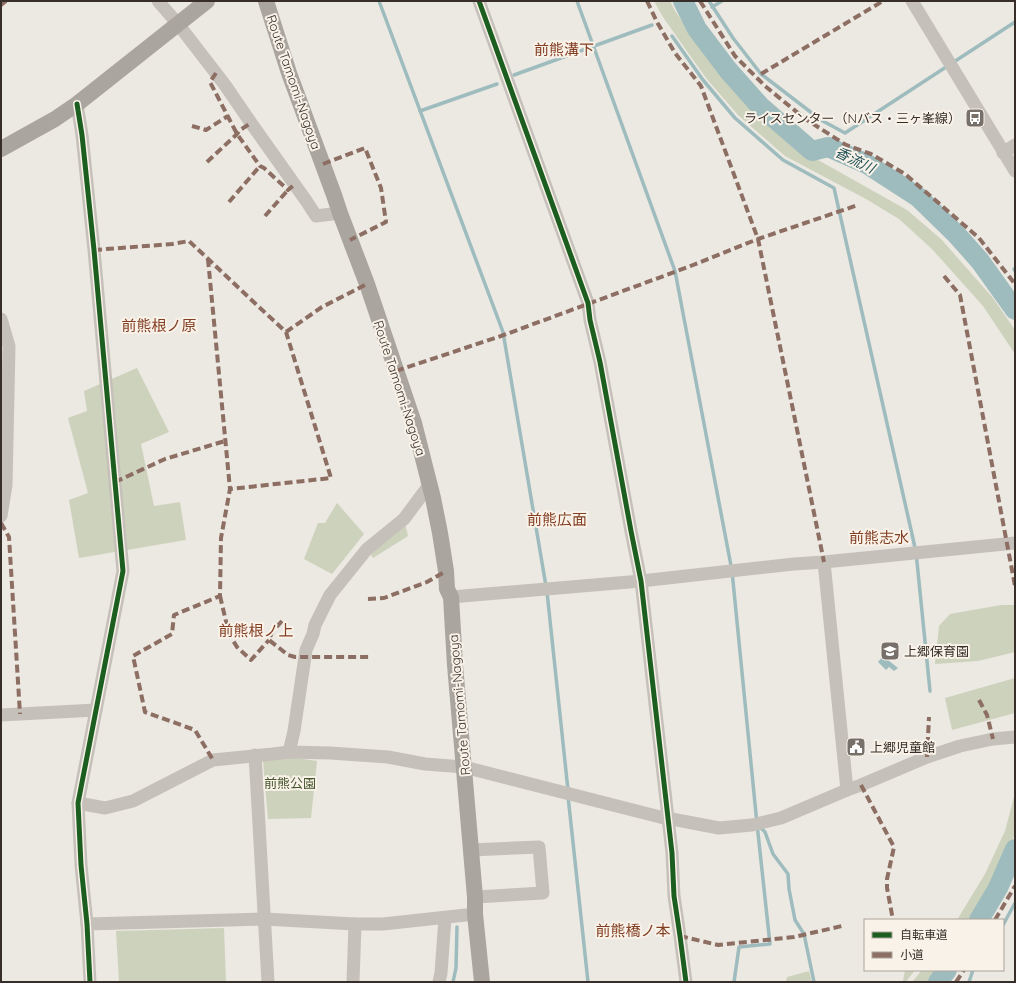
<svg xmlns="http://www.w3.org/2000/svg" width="1016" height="983" viewBox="0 0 1016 983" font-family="Quicksand,'Noto Sans JP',sans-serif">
  <rect width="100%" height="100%" fill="#ece8e2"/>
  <g fill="#cdd2bc">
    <path d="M654 1H670L675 11 717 70 747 105 795 147 907 210 941 239 993 298 1015 330V354L983 306 932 249 899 219 866 199 785 156 738 115 706 78 684 47 663 17Z"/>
    <path d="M137 368 169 432 141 444 154 506 180 502 186 540 79 558 69 500 88 493 68 418 87 411 84 391Z"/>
    <path d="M337 503 364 534 332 574 304 559 318 523H325Z"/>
    <path d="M404 519 408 536 373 558 367 549Z"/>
    <path d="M1001 605H1015V652L978 661 935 664 939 626 950 614Z"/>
    <path d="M1015 678V713L952 730 945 698Z"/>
    <path d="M290 757 317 761 311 818 268 819 263 761Z"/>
    <path d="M1015 793V834L995 879 971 920H957L985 874 1005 831Z"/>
    <path d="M224 928 226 982H119L116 931Z"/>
    <path d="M905 970H915L906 982H902L903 981Z"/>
    <path d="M922 970H937L927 982H912Z"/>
    <path d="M809 971 812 982H786L787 977Z"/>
  </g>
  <path fill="#9ebcbe" d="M883 656 898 668 894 671 889 667 886 670 878 662Z"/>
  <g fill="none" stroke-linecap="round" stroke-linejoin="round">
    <g stroke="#9ebcbe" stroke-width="3.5">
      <path d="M379 1 503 332 547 592 568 790"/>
      <path d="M577 1 675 271 732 571 757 824 770 944 739 947 734 982"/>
      <path d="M709 1 733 38 761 74 821 120 845 133 1015 22"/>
      <path d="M712 7 722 1"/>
      <path d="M672 36 703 80 735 118 783 160 834 188 916 552 930 691"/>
      <path d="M514 75 652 25"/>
      <path d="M420 111 497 84"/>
      <path d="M1014 269 1015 271"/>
      <path d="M568 796 588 982"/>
      <path d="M759 826 765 832 773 854 788 874 789 889 795 920 804 934 814 982"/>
      <path d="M1003 925 1015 903"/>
      <path d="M453 982 456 968 457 927"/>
      <path d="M969 982 973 970"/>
    </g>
    <g stroke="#9ebcbe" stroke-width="20">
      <path d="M683 1 697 29 728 70 760 106 812 151 828 147 867 164 918 197 956 234 980 261 1015 310"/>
      <path d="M979 920 998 888 1015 849"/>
      <path d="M938 982 947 970"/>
    </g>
    <g stroke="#c6c0ba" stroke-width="13">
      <path d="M158 1 178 24 225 85 251 123 307 202 316 216 340 213"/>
      <path d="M479 1 588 303 590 320 600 362 631 531 641 581 672 853 674 896 680 936 686 982"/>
      <path d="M912 1 1015 171"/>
      <path d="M77 104 82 135 94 250 123 571 78 803 81 865 87 924 90 982"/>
      <path d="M1003 153 1015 145"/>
      <path d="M1 319 9 346 6 485 1 516"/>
      <path d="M824 562 847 790"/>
      <path d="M451 597 641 581 794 564 824 562 1015 543"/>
      <path d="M1 715 96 710"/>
      <path d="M289 752 294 731 306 650 313 634 315 625 330 595 367 549 404 519 430 484"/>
      <path d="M255 755 268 982"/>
      <path d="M78 803 105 808 133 801 213 760 273 754 289 752 330 753 388 757 425 764 464 767 668 819"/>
      <path d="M661 817 719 828 752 825 781 818 847 790 861 785 927 757 960 746 993 739 1015 737"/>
      <path d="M471 850 539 847 543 893 475 897"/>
      <path d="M87 924 264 919 355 924H383L475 914"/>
      <path d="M353 982 355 924"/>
      <path d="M439 982 441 973 445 918"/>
    </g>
    <g stroke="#aba59f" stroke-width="16">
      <path d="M266 1 289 73 334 195 340 213 367 284 414 423 433 498 440 533 446 571 447 589 451 597 455 665 475 897V914L482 982"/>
      <path d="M1 149 55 119 77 104 207 1"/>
    </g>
    <g stroke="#8d6e63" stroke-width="4" stroke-dasharray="8 4" stroke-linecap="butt">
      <path d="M647 1 657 22 675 53 701 86 758 239 791 400 824 562"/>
      <path d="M700 1 735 56 765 86 804 118 846 145 871 154 905 174 979 238 1015 284"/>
      <path d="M1 5 6 1"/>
      <path d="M216 73 210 82 237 134 260 166 264 168 288 190 294 185"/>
      <path d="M761 74 883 1"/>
      <path d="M192 126 206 130 228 116"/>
      <path d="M207 162 237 134 240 130 251 123"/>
      <path d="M323 164 365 148 381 188 386 222 350 240"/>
      <path d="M229 202 260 166"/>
      <path d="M265 216 288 190"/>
      <path d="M94 250 172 244 189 241 259 307 286 332 331 478 230 489"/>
      <path d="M208 259 230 489 221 538 220 596 174 615 172 634 133 656 145 712 195 730 213 760"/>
      <path d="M944 276 960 295 1015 586"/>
      <path d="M286 332 322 307 367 284"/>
      <path d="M396 371 501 336 688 267 758 239 858 205"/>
      <path d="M115 482 165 459 225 441"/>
      <path d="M1 523 9 537 20 714"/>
      <path d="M220 596 229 634 237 647 251 660 269 640"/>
      <path d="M368 599 384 598 427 582 446 571"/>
      <path d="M282 621 272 632 269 640 288 655 295 657H370"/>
      <path d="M979 700 987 715 993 739"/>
      <path d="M927 757 929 717"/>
      <path d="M861 785 894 847 887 879V888L893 920"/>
      <path d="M995 920 1015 886"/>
      <path d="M680 936 718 945 794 937 842 926"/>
      <path d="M956 982 964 970"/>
    </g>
    <g stroke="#f9f2e9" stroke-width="8">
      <g id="cycleway">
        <path d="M479 1 588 303 590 320 600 362 631 531 641 581 672 853 674 896 680 936 686 982"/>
        <path d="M77 104 82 135 94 250 123 571 78 803 81 865 87 924 90 982"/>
      </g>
    </g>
    <use href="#cycleway" stroke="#1b5e20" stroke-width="5"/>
  </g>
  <defs>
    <g id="bus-square" transform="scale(1)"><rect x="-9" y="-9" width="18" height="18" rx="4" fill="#766f6a" stroke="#f9f2e9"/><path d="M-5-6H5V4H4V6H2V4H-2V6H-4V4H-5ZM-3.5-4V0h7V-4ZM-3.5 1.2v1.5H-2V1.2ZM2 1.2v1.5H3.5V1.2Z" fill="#fff"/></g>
    <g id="school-square" transform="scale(1)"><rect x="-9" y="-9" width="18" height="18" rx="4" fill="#766f6a" stroke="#f9f2e9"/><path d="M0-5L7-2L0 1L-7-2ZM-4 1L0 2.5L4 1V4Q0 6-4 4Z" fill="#fff"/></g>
    <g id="civic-square" transform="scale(1)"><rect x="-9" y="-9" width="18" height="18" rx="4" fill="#766f6a" stroke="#f9f2e9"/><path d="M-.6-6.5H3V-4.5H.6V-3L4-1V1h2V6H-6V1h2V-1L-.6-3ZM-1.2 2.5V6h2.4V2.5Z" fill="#fff"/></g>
  </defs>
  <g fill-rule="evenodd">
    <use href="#bus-square" x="975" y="118"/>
    <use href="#school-square" x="890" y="651"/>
    <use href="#civic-square" x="856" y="747"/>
  </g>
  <g text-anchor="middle" stroke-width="4" stroke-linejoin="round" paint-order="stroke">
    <g font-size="13" fill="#372e29" stroke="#f9f2e9">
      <text transform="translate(294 82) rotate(71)" y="5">Route Tamomi-Nagoya</text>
      <text transform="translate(400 388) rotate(72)" y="5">Route Tamomi-Nagoya</text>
      <text transform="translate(459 705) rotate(-95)" y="5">Route Tamomi-Nagoya</text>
    </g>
    <g font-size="13" fill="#372e29" stroke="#f9f2e9" text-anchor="start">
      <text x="961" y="123" text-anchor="end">ライスセンター（Nバス・三ヶ峯線）</text>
      <text x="904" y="656">上郷保育園</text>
      <text x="870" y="752">上郷児童館</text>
    </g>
    <g font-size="13" fill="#44542d" stroke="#f9f2e9">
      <text x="290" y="788">前熊公園</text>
    </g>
    <g font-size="14" font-style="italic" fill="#1f5157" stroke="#f9f2e9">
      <text transform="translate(855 160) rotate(26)" y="5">香流川</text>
    </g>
    <g font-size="15" fill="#833f24" stroke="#f9f2e9">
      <text x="564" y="55">前熊溝下</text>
      <text x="159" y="331">前熊根ノ原</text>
      <text x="557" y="525">前熊広面</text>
      <text x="879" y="543">前熊志水</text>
      <text x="256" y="636">前熊根ノ上</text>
      <text x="633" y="936">前熊橋ノ本</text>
    </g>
  </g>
  <rect width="1016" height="983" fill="none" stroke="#372e29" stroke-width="4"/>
  <rect x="864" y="919" width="140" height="52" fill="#f9f2e9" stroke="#aba49c"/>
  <rect x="872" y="932" width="20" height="6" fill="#1b5e20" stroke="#aba49c"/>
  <text x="900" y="939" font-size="12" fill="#372e29">自転車道</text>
  <rect x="872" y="952" width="20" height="6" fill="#8d6e63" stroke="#aba49c"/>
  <text x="900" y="959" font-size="12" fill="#372e29">小道</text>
</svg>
